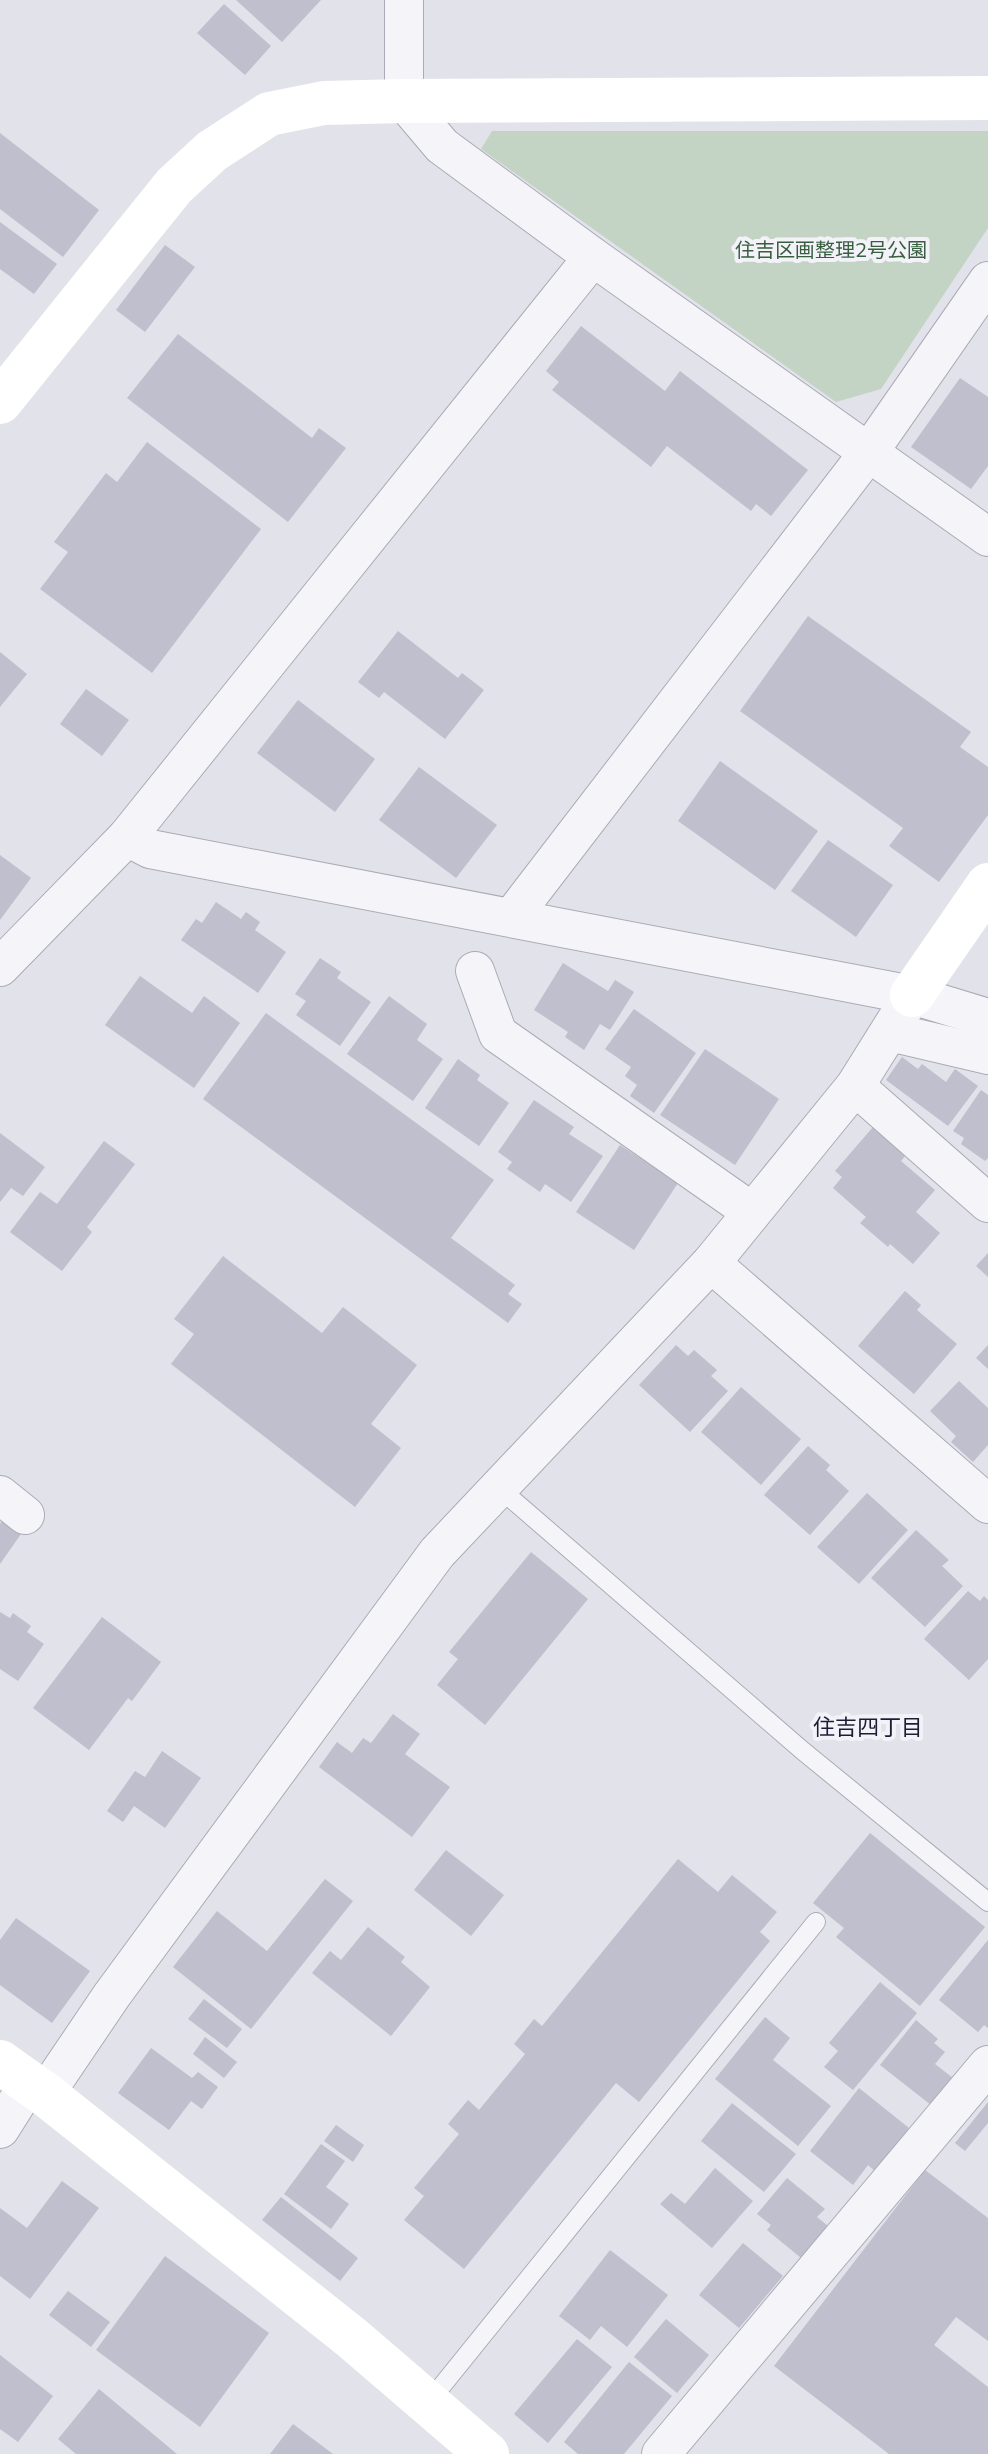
<svg xmlns="http://www.w3.org/2000/svg" width="988" height="2454" viewBox="0 0 988 2454" font-family="Mulish,'Noto Sans JP',sans-serif">
  <rect width="100%" height="100%" fill="#e2e2ea"/>
  <path fill="#c3d4c5" d="M492 131H988V228L881 389 836 402 481 149Z"/>
  <g fill="#bfbfcd">
    <path d="M236 0H321L282 42Z"/>
    <path d="M224 4 271 46 245 75 197 33Z"/>
    <path d="M0 133 99 210 63 257 0 209Z"/>
    <path d="M0 222 57 264 34 294 0 269Z"/>
    <path d="M165 245 195 267 145 332 116 310Z"/>
    <path d="M581 326 665 391 680 371 808 470 771 516 756 504 751 511 667 446 651 467 552 390 559 382 546 371Z"/>
    <path d="M178 334 312 438 319 428 346 448 288 522 127 398Z"/>
    <path d="M960 378 988 397V466L971 489 911 447Z"/>
    <path d="M147 442 261 529 152 673 40 589 68 552 54 542 106 473 117 482Z"/>
    <path d="M808 616 971 732 960 747 988 767V815L939 882 889 846 903 828 740 711Z"/>
    <path d="M398 631 458 678 462 673 484 690 445 739 384 692 379 698 358 682Z"/>
    <path d="M0 652 27 674 0 707Z"/>
    <path d="M86 689 129 720 102 756 60 724Z"/>
    <path d="M298 700 375 759 335 812 257 753Z"/>
    <path d="M720 761 818 831 775 890 678 821Z"/>
    <path d="M419 767 497 825 456 878 379 820Z"/>
    <path d="M828 840 893 885 856 937 791 891Z"/>
    <path d="M0 855 31 878 0 920Z"/>
    <path d="M216 902 241 919 246 912 260 922 255 930 286 952 258 993 181 940 196 919 202 923Z"/>
    <path d="M320 958 341 972 337 978 371 1002 340 1046 296 1015 306 1001 295 994Z"/>
    <path d="M563 963 608 991 615 980 634 992 610 1030 600 1024 584 1050 565 1037 568 1032 534 1010Z"/>
    <path d="M140 976 192 1013 204 996 240 1023 194 1088 105 1025Z"/>
    <path d="M389 996 427 1024 417 1040 443 1059 413 1101 347 1054Z"/>
    <path d="M634 1009 696 1053 654 1113 630 1096 637 1085 625 1076 631 1067 605 1049Z"/>
    <path d="M266 1013 494 1180 451 1238 515 1285 508 1294 522 1304 508 1323 203 1099Z"/>
    <path d="M705 1049 779 1099 735 1165 660 1115Z"/>
    <path d="M902 1057 918 1069 922 1064 946 1082 955 1069 978 1086 948 1126 886 1080Z"/>
    <path d="M458 1059 480 1075 477 1080 509 1103 479 1146 425 1108Z"/>
    <path d="M981 1090 988 1095V1158L985 1161 961 1144 964 1138 953 1131Z"/>
    <path d="M534 1100 574 1127 569 1134 603 1156 571 1202 545 1184 540 1192 507 1169 512 1162 498 1152Z"/>
    <path d="M873 1127 905 1156 901 1161 935 1190 916 1212 940 1233 913 1264 890 1244 888 1247 860 1223 866 1217 833 1188 842 1177 835 1171Z"/>
    <path d="M0 1133 45 1167 23 1196 11 1188 0 1202Z"/>
    <path d="M104 1141 135 1164 87 1227 92 1232 62 1271 10 1232 40 1192 57 1204Z"/>
    <path d="M620 1145 678 1183 634 1250 576 1212Z"/>
    <path d="M988 1253V1277L976 1266Z"/>
    <path d="M223 1256 322 1333 343 1307 417 1365 371 1424 401 1448 355 1507 171 1364 194 1334 174 1319Z"/>
    <path d="M905 1291 921 1305 917 1310 957 1344 914 1394 858 1346Z"/>
    <path d="M676 1345 688 1356 694 1350 717 1370 711 1376 728 1391 690 1432 639 1385Z"/>
    <path d="M988 1345V1369L976 1358Z"/>
    <path d="M959 1381 988 1408V1445L973 1462 951 1442 956 1436 930 1411Z"/>
    <path d="M741 1387 801 1439 761 1485 701 1432Z"/>
    <path d="M808 1446 830 1465 826 1470 849 1491 810 1535 764 1495Z"/>
    <path d="M867 1493 908 1530 859 1584 817 1547Z"/>
    <path d="M2 1521 21 1534 0 1564V1524Z"/>
    <path d="M916 1530 949 1560 942 1566 963 1586 925 1627 871 1578Z"/>
    <path d="M531 1552 588 1599 485 1725 437 1685 458 1659 449 1652Z"/>
    <path d="M968 1591 980 1601 984 1596 988 1600V1659L969 1680 924 1639Z"/>
    <path d="M0 1612 10 1618 13 1613 31 1626 27 1632 44 1644 18 1681 0 1669Z"/>
    <path d="M102 1617 161 1662 132 1701 128 1698 89 1750 33 1708Z"/>
    <path d="M393 1714 420 1734 405 1754 450 1787 412 1837 319 1767 337 1742 352 1753 363 1738 371 1743Z"/>
    <path d="M162 1751 201 1778 165 1828 134 1806 123 1822 107 1811 135 1771 145 1777Z"/>
    <path d="M870 1833 985 1927 920 2006 836 1937 844 1928 813 1903Z"/>
    <path d="M446 1850 504 1895 471 1936 414 1890Z"/>
    <path d="M678 1859 718 1892 732 1875 777 1912 760 1932 770 1941 639 2102 616 2083 464 2269 404 2220 424 2196 414 2188 459 2134 448 2124 468 2100 479 2110 525 2054 514 2044 534 2019 542 2026Z"/>
    <path d="M325 1879 353 1901 251 2029 173 1967 217 1911 267 1951Z"/>
    <path d="M16 1918 90 1971 52 2023 0 1985V1940Z"/>
    <path d="M368 1927 405 1957 401 1962 430 1987 391 2036 312 1973 330 1951 341 1960Z"/>
    <path d="M988 1940V2028L984 2025 978 2032 939 2000Z"/>
    <path d="M880 1982 917 2013 853 2090 824 2067 838 2051 829 2043Z"/>
    <path d="M204 1999 242 2029 227 2048 188 2019Z"/>
    <path d="M765 2017 790 2038 773 2060 831 2106 798 2146 715 2079Z"/>
    <path d="M916 2020 938 2039 934 2043 945 2052 935 2064 953 2078 931 2105 880 2065Z"/>
    <path d="M205 2037 237 2062 224 2078 193 2054Z"/>
    <path d="M151 2048 192 2078 198 2072 218 2087 202 2109 191 2101 169 2130 118 2093Z"/>
    <path d="M859 2088 909 2128 875 2171 868 2165 853 2185 810 2151Z"/>
    <path d="M988 2102V2123L965 2151 955 2143Z"/>
    <path d="M732 2103 796 2154 764 2192 701 2141Z"/>
    <path d="M336 2125 364 2145 353 2162 324 2141Z"/>
    <path d="M321 2144 345 2161 326 2187 349 2204 331 2229 284 2194Z"/>
    <path d="M715 2168 753 2201 712 2248 660 2204 671 2193 685 2204Z"/>
    <path d="M925 2170 988 2218V2341L956 2317 934 2345 988 2387V2454H889L774 2366Z"/>
    <path d="M787 2178 825 2209 817 2217 828 2226 801 2258 767 2230 771 2225 757 2214Z"/>
    <path d="M62 2181 99 2208 30 2299 0 2276V2208L27 2228Z"/>
    <path d="M281 2197 358 2258 340 2281 262 2220Z"/>
    <path d="M743 2243 783 2276 739 2328 699 2295Z"/>
    <path d="M610 2250 668 2295 627 2347 601 2326 590 2340 559 2316Z"/>
    <path d="M165 2256 269 2333 200 2427 96 2350Z"/>
    <path d="M68 2291 110 2322 91 2347 49 2315Z"/>
    <path d="M666 2319 709 2355 677 2393 634 2357Z"/>
    <path d="M577 2339 612 2367 548 2443 514 2414Z"/>
    <path d="M0 2355 53 2396 18 2442 0 2429Z"/>
    <path d="M629 2362 672 2396 624 2454H578L564 2442Z"/>
    <path d="M99 2389 177 2454H76L58 2439Z"/>
    <path d="M293 2424 333 2454H270Z"/>
  </g>
  <g fill="none" stroke-linecap="round" stroke-linejoin="round">
    <g stroke="#ababb8" stroke-width="20">
      <g id="lane">
        <path d="M499 1488 803 1751 988 1902"/>
        <path d="M428 2403 816 1922"/>
      </g>
    </g>
    <g stroke="#ababb8" stroke-width="40">
      <g id="street">
        <path d="M404 0V101L442 146 593 257 988 537"/>
        <path d="M127 837 150 849 912 995 988 1018"/>
        <path d="M512 917 869 452 988 281"/>
        <path d="M0 967 127 837 593 257"/>
        <path d="M475 971 498 1034 752 1212"/>
        <path d="M890 1032 988 1055"/>
        <path d="M855 1086 988 1203"/>
        <path d="M711 1263 988 1504"/>
        <path d="M0 1495 25 1515"/>
        <path d="M45 2094 112 1995 437 1553 711 1263 855 1086 912 995"/>
        <path d="M0 2129 29 2083"/>
        <path d="M661 2454 988 2065"/>
      </g>
    </g>
    <use href="#lane" stroke="#f5f5f9" stroke-width="18"/>
    <use href="#street" stroke="#f5f5f9" stroke-width="38"/>
    <g stroke="#fff" stroke-width="44">
      <path d="M0 402 174 186 212 151 269 114 324 103 404 101 988 98"/>
      <path d="M912 995 988 885"/>
      <path d="M0 2062 45 2094 352 2338 487 2454"/>
    </g>
  </g>
  <g text-anchor="middle" stroke-width="8" stroke-linejoin="round" paint-order="stroke">
    <g font-size="20" fill="#375e3e" stroke="#f2f2f8">
      <text x="831" y="257">住吉区画整理2号公園</text>
    </g>
    <g font-size="22" fill="#1d1c33" stroke="#f2f2f8">
      <text x="868" y="1735">住吉四丁目</text>
    </g>
  </g>
</svg>
